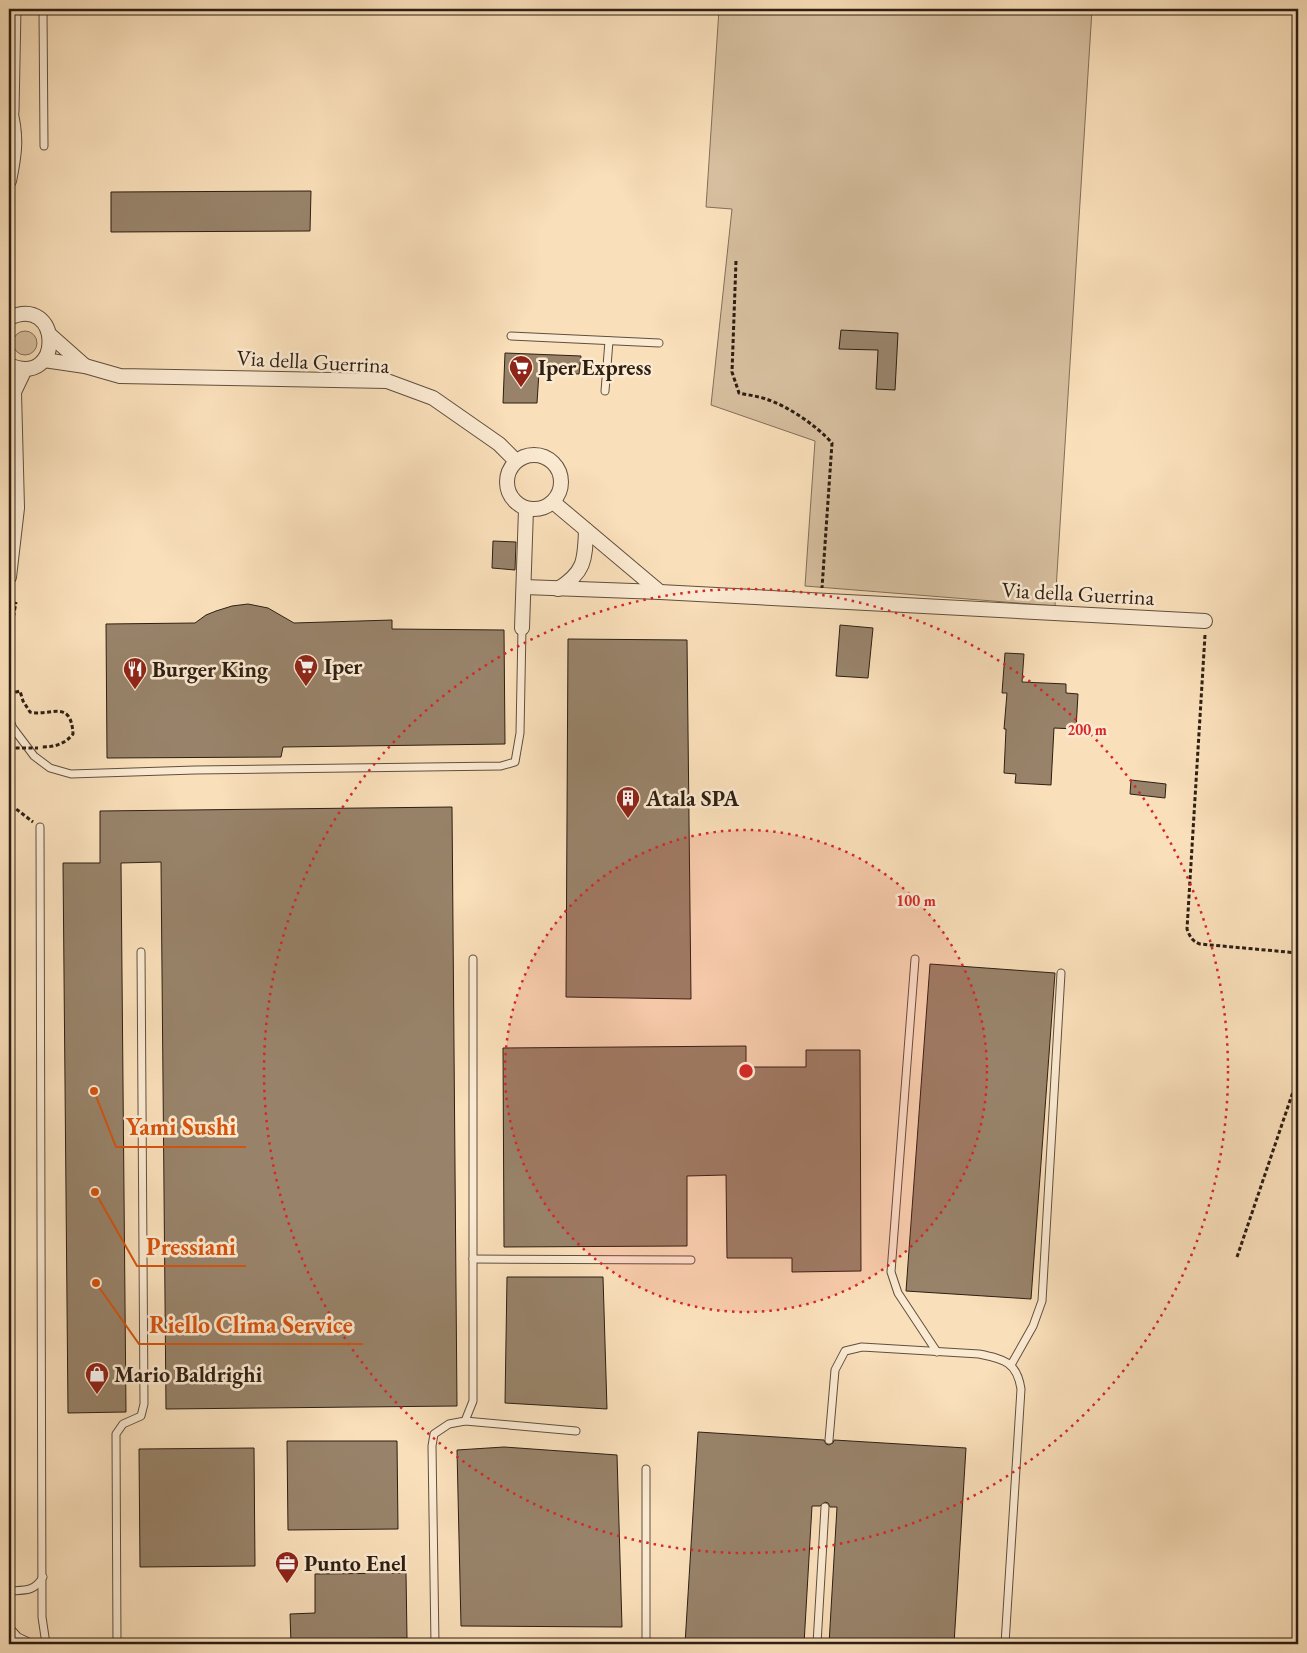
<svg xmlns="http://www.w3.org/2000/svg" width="1307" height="1653" viewBox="0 0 1307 1653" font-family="'EB Garamond',serif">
  <rect width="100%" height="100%" fill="#f9dfba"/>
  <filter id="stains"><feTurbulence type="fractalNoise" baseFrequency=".004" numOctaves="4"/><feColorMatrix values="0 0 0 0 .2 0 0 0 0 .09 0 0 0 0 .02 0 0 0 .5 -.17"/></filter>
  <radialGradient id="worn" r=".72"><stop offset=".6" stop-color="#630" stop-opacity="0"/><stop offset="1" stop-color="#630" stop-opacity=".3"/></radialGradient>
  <g fill="#d6be9e" stroke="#826e58">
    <path d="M719 9H1092L1055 606 805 586 815 441 711 405 732 209 706 207Z"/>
    <circle cx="25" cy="343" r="12"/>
  </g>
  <g fill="#98836a" stroke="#2e1f13">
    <path d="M311 191 310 231 111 232V192Z"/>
    <path d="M841 330 898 333 895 390 876 389 878 350 839 349Z"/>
    <path d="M505 353 581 356 579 374 539 372 537 403H503Z"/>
    <path d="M493 541 516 542 515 570 492 568Z"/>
    <path d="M248 604 268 608 294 623 392 620V629L504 630 505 744 283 747 281 757 107 758 106 624 195 623 206 615 216 611 232 606Z"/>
    <path d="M840 625 873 628 868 678 836 676Z"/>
    <path d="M568 639 687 640 691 999 566 997Z"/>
    <path d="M1005 653 1024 654 1022 682 1066 684V693L1078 694 1076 729 1054 728 1051 785 1015 783 1016 774 1004 773 1006 729H1004L1007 693H1002Z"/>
    <path d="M1131 780 1166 784 1165 798 1130 794Z"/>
    <path d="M452 807 457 1406 166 1409 161 862 121 863 126 1412 68 1413 63 863H100V811Z"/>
    <path d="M930 964 1055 973 1031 1299 906 1291Z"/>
    <path d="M746 1046V1067H806V1050H860L861 1271 792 1272V1258H727L726 1175 687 1176V1246L504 1247 503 1048Z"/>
    <path d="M507 1277H603L607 1409 505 1403Z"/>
    <path d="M698 1432 824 1440 826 1444 829 1445 833 1443 834 1440 966 1448 954 1644H829L837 1507H830L828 1503 825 1502 820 1506H812L804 1644H685Z"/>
    <path d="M287 1441H397L398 1529 288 1530Z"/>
    <path d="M504 1447 617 1455 622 1627 461 1626 457 1450Z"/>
    <path d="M254 1448 255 1566 140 1567 139 1449Z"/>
    <path d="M406 1573 407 1638 316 1639V1644H291L290 1614 315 1613V1574Z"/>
  </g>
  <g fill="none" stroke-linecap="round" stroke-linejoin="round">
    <g stroke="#614f3d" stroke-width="9">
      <g id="lane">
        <path d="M43 9 44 146"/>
        <path d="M15 112 17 9"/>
        <path d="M511 336 659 343"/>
        <path d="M605 391 609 341"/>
        <path d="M9 594 10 574"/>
        <path d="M9 719 13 728 34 756 50 768 71 774 195 770 501 766 515 762 520 733 522 628"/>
        <path d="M40 827 42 1617 46 1644"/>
        <path d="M915 959 891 1272 898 1293 937 1352"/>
        <path d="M473 1259 691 1260"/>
        <path d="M1011 1365 1033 1326 1042 1301 1061 973"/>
        <path d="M465 1421 576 1431"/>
        <path d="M829 1440 835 1370 845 1351 862 1347 979 1354C1004 1359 1017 1362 1021 1389L1005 1644"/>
        <path d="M646 1469V1644"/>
        <path d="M9 1591C25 1590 34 1592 43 1577"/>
        <path d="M9 1627 18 1637 33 1644"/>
        <path d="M117 1644 116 1434 123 1424 141 1416 144 1404 141 952"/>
        <path d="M435 1644 432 1446 434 1434 449 1424 465 1421 473 1401V959"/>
        <path d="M817 1644 825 1507"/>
      </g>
    </g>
    <g stroke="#614f3d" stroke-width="16">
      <g id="street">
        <path d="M9 106C17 136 15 152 9 181"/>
        <path d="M9 318C62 293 64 389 9 365"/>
        <path d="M50 335 85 366"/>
        <path d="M44 360 85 366 120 376 387 381 433 398 499 444 516 461"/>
        <circle cx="534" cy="482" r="27"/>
        <path d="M553 502 660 592"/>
        <path d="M9 577 17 508 14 392 25 369"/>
        <path d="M524 587 660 592 1205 621"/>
        <path d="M558 589C585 572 585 560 586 530"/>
        <path d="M522 628 526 509"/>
      </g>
    </g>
    <g stroke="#2e1f13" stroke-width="3" stroke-dasharray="4 2.5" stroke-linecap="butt">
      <path d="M736 261 732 372 739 393C748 395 757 396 766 399 788 406 817 426 832 443L822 588"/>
      <path d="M1205 635 1187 929C1190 937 1192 941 1200 944L1298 953"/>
      <path d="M9 688 12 625 16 602"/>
      <path d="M9 694 20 691 23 701 30 712C50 717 71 698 73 734 65 744 55 747 42 747"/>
      <path d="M9 799 11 805 33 822"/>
      <path d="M1237 1257 1298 1077"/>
    </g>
    <use href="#lane" stroke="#fbead2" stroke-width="7"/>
    <use href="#street" stroke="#fbead2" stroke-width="14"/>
    <path stroke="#2e1f13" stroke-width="3" stroke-dasharray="4 2.5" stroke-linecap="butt" d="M9 748H38"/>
  </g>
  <circle cx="746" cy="1071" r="241" fill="#d62828" fill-opacity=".12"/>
  <g fill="none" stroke="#d62828" stroke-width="2.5" stroke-dasharray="2.5 5">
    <circle cx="746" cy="1071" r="241"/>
    <circle cx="746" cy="1071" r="482"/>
  </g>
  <defs>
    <g id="supermarket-pin" transform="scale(1.25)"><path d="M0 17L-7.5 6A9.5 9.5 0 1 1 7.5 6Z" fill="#8f2418" stroke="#fbead2"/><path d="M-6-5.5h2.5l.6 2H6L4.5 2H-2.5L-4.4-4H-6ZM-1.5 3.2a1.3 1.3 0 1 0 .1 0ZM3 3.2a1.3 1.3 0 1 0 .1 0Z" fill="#fff"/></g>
    <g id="restaurant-pin" transform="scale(1.25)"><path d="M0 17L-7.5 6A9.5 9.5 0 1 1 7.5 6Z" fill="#8f2418" stroke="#fbead2"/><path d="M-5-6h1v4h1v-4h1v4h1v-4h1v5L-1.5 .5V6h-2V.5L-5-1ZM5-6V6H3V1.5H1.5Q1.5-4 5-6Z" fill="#fff"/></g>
    <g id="building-pin" transform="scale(1.25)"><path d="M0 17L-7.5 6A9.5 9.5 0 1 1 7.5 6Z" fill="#8f2418" stroke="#fbead2"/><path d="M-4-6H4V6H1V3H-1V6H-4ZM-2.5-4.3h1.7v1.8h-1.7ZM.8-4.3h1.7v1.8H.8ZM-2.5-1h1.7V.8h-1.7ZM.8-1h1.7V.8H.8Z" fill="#fff"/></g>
    <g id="shop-pin" transform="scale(1.25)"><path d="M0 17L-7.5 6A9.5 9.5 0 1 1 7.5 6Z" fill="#8f2418" stroke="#fbead2"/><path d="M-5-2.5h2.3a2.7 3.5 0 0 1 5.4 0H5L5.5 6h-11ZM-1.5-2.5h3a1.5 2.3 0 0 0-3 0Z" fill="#fff"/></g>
    <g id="office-pin" transform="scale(1.25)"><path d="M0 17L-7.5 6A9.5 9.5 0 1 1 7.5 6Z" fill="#8f2418" stroke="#fbead2"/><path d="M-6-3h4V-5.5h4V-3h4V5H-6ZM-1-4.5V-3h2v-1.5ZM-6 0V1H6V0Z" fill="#fff"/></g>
  </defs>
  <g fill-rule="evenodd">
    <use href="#supermarket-pin" x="521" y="367"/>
    <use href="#supermarket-pin" x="306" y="666"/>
    <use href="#restaurant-pin" x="135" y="669"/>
    <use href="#building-pin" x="628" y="798"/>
    <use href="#shop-pin" x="97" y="1374"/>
    <use href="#office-pin" x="287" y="1563"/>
  </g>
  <g text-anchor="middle" stroke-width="5" stroke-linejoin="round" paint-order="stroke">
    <g font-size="22" fill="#2e1f13" stroke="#fbead2">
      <text transform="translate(313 361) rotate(3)" y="8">Via della Guerrina</text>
      <text transform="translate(1078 593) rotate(3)" y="8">Via della Guerrina</text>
    </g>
    <g font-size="22" font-weight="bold" fill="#2e1f13" stroke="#fbead2" text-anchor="start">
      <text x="538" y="375">Iper Express</text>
      <text x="324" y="674">Iper</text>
      <text x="152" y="677">Burger King</text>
      <text x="646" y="806">Atala SPA</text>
      <text x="114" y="1382">Mario Baldrighi</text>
      <text x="304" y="1571">Punto Enel</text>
    </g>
  </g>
  <circle cx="746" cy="1071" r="8" fill="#d62828" stroke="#fbead2" stroke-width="2.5"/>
  <g font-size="15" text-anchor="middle" font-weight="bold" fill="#d62828" stroke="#fbead2" stroke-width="5" stroke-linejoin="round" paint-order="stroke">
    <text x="1087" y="735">200 m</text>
    <text x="916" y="906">100 m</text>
  </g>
  <path fill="none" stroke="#d5530d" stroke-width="2" d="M94 1091L116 1147H246M95 1192L137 1266H246M96 1283L139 1344H363"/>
  <g fill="#d5530d" stroke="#fbead2" stroke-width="2">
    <circle cx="94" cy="1091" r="5"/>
    <circle cx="95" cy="1192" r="5"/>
    <circle cx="96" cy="1283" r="5"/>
  </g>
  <g font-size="24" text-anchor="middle" font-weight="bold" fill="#d5530d" stroke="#fbead2" stroke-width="5" stroke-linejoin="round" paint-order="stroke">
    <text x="181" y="1135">Yami Sushi</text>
    <text x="191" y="1255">Pressiani</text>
    <text x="251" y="1333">Riello Clima Service</text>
  </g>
  <rect width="1307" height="1653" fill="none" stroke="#f9dfba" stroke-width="30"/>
  <rect x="10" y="10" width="1287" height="1633" fill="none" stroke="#2e1f13" stroke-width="2.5"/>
  <rect x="15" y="15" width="1277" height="1623" fill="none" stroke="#2e1f13"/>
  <rect width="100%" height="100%" filter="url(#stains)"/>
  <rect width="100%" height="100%" fill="url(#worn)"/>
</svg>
